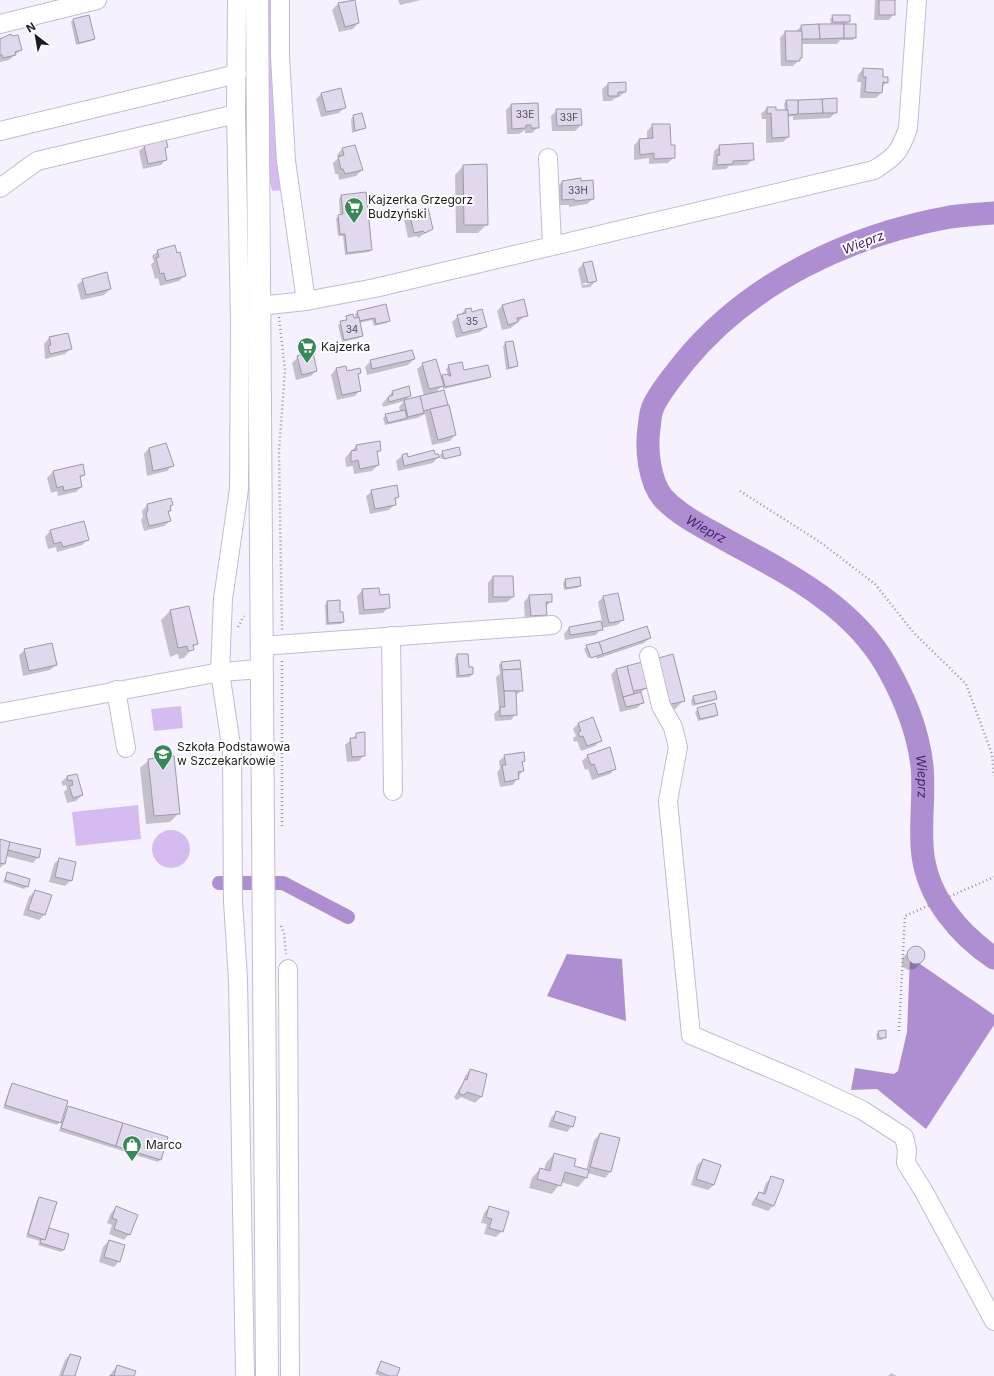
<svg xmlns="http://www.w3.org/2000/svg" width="994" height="1376" viewBox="0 0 994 1376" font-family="Inter,sans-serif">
  <rect width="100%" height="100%" fill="#f6f1fe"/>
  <g fill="#d4bcf1">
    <path d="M267 0H273L285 190 272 191 268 172Z"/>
    <path d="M181 706 183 728 154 731 151 709Z"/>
    <path d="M138 805 141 839 76 846 72 812Z"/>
    <circle cx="171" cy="849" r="19"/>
  </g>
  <g fill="#ad8fd1">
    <path d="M567 954 622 959 626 1021 547 996Z"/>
    <path d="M910 957 994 1015V1025L926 1129 877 1089 851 1090 855 1068 894 1074 898 1071 907 1032Z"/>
  </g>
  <g fill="#0003" fill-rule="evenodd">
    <path d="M354 0 358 23 353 29 339 32 332 10 338 4Z"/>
    <path d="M398 0H421L400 5Z"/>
    <path d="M875 0H894V14L889 20H874Z"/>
    <path d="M833 16 849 21 846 25 855 38 853 40H840L837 44H801V57L799 60 793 66H781L780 38 785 32 796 31 802 26 831 25 830 19Z"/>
    <path d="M73 20 94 39 91 41 76 45 71 22Z"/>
    <path d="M0 40 21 50 9 60 0 62Z"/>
    <path d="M863 69 882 78 887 82 881 88V93L876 98H860L861 82H857L858 75Z"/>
    <path d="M608 84 625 92 619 97 615 98 611 101H603L602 89Z"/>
    <path d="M322 93 345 107 339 113 321 117 316 99Z"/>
    <path d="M786 101 836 112 830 118 793 120V116L788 117V137L783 142 766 143V119H762L761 114 767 108 775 111H785L784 104Z"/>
    <path d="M512 104 538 127 532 133H525V130L519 134H507L506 110Z"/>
    <path d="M557 110 581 125 575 131H552L551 116Z"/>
    <path d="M354 116 365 128 352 133 351 119Z"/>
    <path d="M653 125 670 146 674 157 668 163 649 164V158L634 160V145L639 140 647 139V131Z"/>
    <path d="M145 146H167L164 149 166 159 161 165 143 169 139 151Z"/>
    <path d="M720 146 753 159 747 165 729 166 726 169 712 170 714 151Z"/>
    <path d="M342 149 355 153 359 156 362 170 356 176 339 180 338 174H335L333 163 338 158 337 155Z"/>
    <path d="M463 166 487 224 478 233H456L455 175Z"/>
    <path d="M570 180 592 181 593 199 587 204 569 207V205H557L556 188 562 182H568Z"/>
    <path d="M365 193 371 250 369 252 345 255 343 236H338L336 218 340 216 339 199 341 196Z"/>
    <path d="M409 213 432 229 418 238 417 236 408 238 404 219Z"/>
    <path d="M158 251 184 276 179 281 160 286 158 278 155 279 151 264 154 262 152 256Z"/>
    <path d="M583 264 596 281 590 287 582 288 578 269ZM590 282V284L583 285 582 284Z"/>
    <path d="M83 280 110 289 104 295 81 300 77 285Z"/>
    <path d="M503 305 526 315 511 328 502 330 497 311Z"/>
    <path d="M471 309 472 313 486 327 480 332 456 338 452 322 465 310Z"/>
    <path d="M358 312 389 320 387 323 374 326 372 320 359 323 362 336 359 338 342 342 338 325 345 321 347 317 356 319 355 314Z"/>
    <path d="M49 338 71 348 65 354 45 359 44 344Z"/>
    <path d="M506 343 517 366 514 368 506 370 503 346Z"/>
    <path d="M298 357 316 371 311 376 296 380 292 363Z"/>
    <path d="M414 359 408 365 367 375 365 367 371 361Z"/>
    <path d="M423 364 441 378 448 375 446 369 449 366 463 372 490 376 487 379 443 389 442 386 434 394 447 406 455 435 450 441 432 445 425 414 417 418 385 425 383 418 386 415 400 412 399 407 404 401 383 407 382 404 393 391 410 395 405 401 424 396 417 369Z"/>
    <path d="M336 369 347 372 360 373 357 376 360 390 355 396 337 400 331 375Z"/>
    <path d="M356 446 380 450 376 454 378 465 372 471 354 474 353 466 346 467 345 458Z"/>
    <path d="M149 448 172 466 167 471 147 476 144 454Z"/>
    <path d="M443 452 459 455 441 459 440 455Z"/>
    <path d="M434 455 438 457 433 463 398 471 396 461 402 456 407 458Z"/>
    <path d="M82 465 84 475 79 479 81 487 76 492 58 496 57 491 51 493 47 478 53 472Z"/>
    <path d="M372 491 398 497 394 501 395 504 389 510 370 514 366 496Z"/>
    <path d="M147 505H172L168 513 170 521 164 526 144 531 141 520 143 517 142 511Z"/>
    <path d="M50 531 88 540 82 545 57 552 56 547 48 549 45 537Z"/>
    <path d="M493 577 513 597 507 602 488 603V583Z"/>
    <path d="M565 580 580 586 577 588 564 590 563 583Z"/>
    <path d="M363 590 379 596 389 607 383 613 359 615 357 596Z"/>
    <path d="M529 596 551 601 546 607V615L540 620 525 622 524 602Z"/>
    <path d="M603 597 623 620 617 625 601 628 596 635 565 640 564 634 569 628 602 622 598 602Z"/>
    <path d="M327 602 339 614 343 622 341 624 326 625 325 605Z"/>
    <path d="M188 607 196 644 184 658 179 659 178 654 170 657 161 620 170 611Z"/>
    <path d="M650 638 644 643 597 659 596 655 588 658 584 649 587 646Z"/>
    <path d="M25 650 56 665 50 670 23 676 19 655Z"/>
    <path d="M457 655 472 674 470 677 456 678 455 658Z"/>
    <path d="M501 663 522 690 515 696 516 714 511 720 495 721 494 714 499 709 496 677 500 674 499 665Z"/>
    <path d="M647 668 684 700 675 709 658 713Z"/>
    <path d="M616 669 647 687 640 693 643 702 637 708 620 712 611 675Z"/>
    <path d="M714 692 716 698 713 701 692 706 691 700 693 697Z"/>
    <path d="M698 709 717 714 715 717 698 721 695 712Z"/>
    <path d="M579 723 601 740 595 746 581 751 577 741 574 742 573 738 576 736 573 729Z"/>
    <path d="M357 734 364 755 359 761 347 762 345 745Z"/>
    <path d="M588 755 615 769 610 774 592 780 588 769 585 770 582 761Z"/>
    <path d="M505 756 524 761 522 763 523 770 513 785 500 787 497 772 500 769 499 761Z"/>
    <path d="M149 760 179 813 170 822 146 824 140 768Z"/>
    <path d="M76 775 82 795 76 801 67 803 64 792 67 789 66 785 63 786 61 782 67 777Z"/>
    <path d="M0 840 38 857 33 863 6 856 4 864 0 868Z"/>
    <path d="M59 859 71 880 65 886 49 882 54 864Z"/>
    <path d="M7 874 27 886 24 889 3 882Z"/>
    <path d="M35 891 44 915 39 920 23 915 29 897Z"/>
    <path d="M920 947 925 952V958L921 963 915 969 908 970 902 966V958L913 948Z"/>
    <path d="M879 1032 885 1037 882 1040H877L876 1034Z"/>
    <path d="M470 1070 486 1074 481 1097 475 1103 461 1097 457 1100 455 1099 454 1097 463 1083 465 1076Z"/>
    <path d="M13 1084 60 1122 57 1125 3 1108 10 1087Z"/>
    <path d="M69 1107 160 1160 158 1162 59 1131 66 1110Z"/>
    <path d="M556 1112 572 1126 567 1132 548 1127 551 1118Z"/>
    <path d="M600 1134 619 1139 610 1172 605 1178 588 1173 586 1178 578 1187 561 1182 552 1194 529 1188 532 1178 540 1169 544 1170 546 1163 554 1154 572 1167 586 1171 594 1140Z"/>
    <path d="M703 1160 714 1185 708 1190 691 1185 697 1165Z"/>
    <path d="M772 1177 774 1205 768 1211 751 1205 754 1199 759 1193 762 1194 766 1183Z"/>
    <path d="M40 1198 48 1229 68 1235 64 1249 61 1252 38 1245 40 1241 26 1237 37 1200Z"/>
    <path d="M116 1207 129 1234 124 1240 109 1234 112 1225 107 1223 111 1213Z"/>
    <path d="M489 1207 502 1231 496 1237 484 1234 487 1224 481 1223 484 1213Z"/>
    <path d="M109 1241 119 1261 114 1267 99 1262 103 1247Z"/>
    <path d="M70 1355 74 1376H59L65 1360Z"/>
    <path d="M381 1362 396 1376H380L375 1374Z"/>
    <path d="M117 1366 133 1376H110L112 1372Z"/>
    <path d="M891 1373 897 1376H888Z"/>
  </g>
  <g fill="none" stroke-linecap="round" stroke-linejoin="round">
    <path stroke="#ad8fd1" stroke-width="14" d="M219 883H283L348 917"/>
    <path stroke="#ad8fd1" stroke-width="23" id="s1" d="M994 213C979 214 964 215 950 217 850 235 750 282 685 361 675 374 659 392 653 407 650 413 650 422 649 428 646 449 649 481 663 498 681 517 705 528 728 541 787 573 853 606 887 667 905 699 918 730 922 766 925 796 919 826 923 856 929 899 959 934 994 958"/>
  </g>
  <g fill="#e1d8ed" stroke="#9f97aa">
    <path d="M355 0 359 23 345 27 338 3Z"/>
    <rect x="879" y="0" width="16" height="15"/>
    <path d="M89 15 95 39 79 43 73 19Z"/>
    <path d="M832 15H850V22H833Z"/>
    <path d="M819 24 820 39H802L801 25Z"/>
    <path d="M819 24H844V38L820 39Z"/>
    <rect x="844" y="24" width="12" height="14"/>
    <path d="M785 31H802V58H800V61H786Z"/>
    <path d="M11 34 12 36 18 35 22 50 15 52 16 55 3 58 2 55H0V39Z"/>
    <path d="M863 68 883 69V77H888V83L883 82 882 93 865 92 866 77H863Z"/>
    <path d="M626 82V92H618V96H608V83Z"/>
    <path d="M341 88 346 108 326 112 321 93Z"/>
    <path d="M837 98V113H823L822 99Z"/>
    <path d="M822 99 823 113 798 114V100Z"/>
    <path d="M786 100H798V114L788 115Z"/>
    <path d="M538 103 539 128H531V125H526V128L512 129 511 104Z"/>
    <path d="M767 107H776V110H788L789 137 772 138 771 113 767 114Z"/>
    <path d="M556 109H581L582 125 557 126Z"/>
    <path d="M362 113 366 128 355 131 353 115Z"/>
    <path d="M652 124H670L671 145H675V158L654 159V153L640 155 639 139 653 138Z"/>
    <path d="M166 140 168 147 165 148 167 160 148 164 144 145Z"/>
    <path d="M753 143 754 160 733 161V164L717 165V155H720L719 145Z"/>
    <path d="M355 145 363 170 345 174 343 169H341L338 157 344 155 342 148Z"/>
    <path d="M487 164 488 225H464L463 165Z"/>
    <path d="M581 178V181L593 180 594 199 575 201 574 199 562 200V181Z"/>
    <path d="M366 192 372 250 347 253 345 234H340L338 215 343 214 341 195Z"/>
    <path d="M428 208 433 229 425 233 423 231 414 233 409 212Z"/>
    <path d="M175 245 177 253 180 252 186 276 166 281 164 273 160 274 156 258 159 257 157 250Z"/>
    <path d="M592 261 597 281 588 283 583 263Z"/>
    <path d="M107 272 111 289 86 295 82 279Z"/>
    <path d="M524 299 528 316 517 318 518 322 508 325 502 305Z"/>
    <path d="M386 304 390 321 376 324 375 318 359 321 357 311Z"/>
    <path d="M471 308 472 312 482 309 487 327 462 333 457 315 466 313 465 309Z"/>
    <path d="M353 314 354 318 359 317 363 336 344 340 340 321 347 320 346 316Z"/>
    <path d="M68 333 72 349 50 354 48 346 51 345 49 337Z"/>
    <path d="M513 341 518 366 509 368 505 342Z"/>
    <path d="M412 350 415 359 372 369 370 360Z"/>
    <path d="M313 352 317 371 302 375 297 356Z"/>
    <path d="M436 359 444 386 429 389 422 363Z"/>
    <path d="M462 362 464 370 488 365 491 377 445 387 442 375 449 374V376H451L448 365Z"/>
    <path d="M346 366 347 371 360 368 361 373 358 374 361 391 342 395 336 368Z"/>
    <path d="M409 386 411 396 389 402 388 397 393 395 392 391Z"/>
    <path d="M444 390 448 405 423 411 420 396Z"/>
    <path d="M420 396 424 413 408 417 404 400Z"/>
    <path d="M448 405H449L456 435 438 440 430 409Z"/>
    <path d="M405 410 407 418 388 423 385 414Z"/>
    <path d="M380 441 381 451H377L379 465 360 469 358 460 351 462V451L357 450 356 445Z"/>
    <path d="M166 443 174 466 153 471 149 448Z"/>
    <path d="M459 447 461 455 444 459 442 451Z"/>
    <path d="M434 450 435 454H438L440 457 404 466 402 455 407 453 408 457Z"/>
    <path d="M83 464 85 475 80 476 82 487 64 491 63 486 57 488 53 471Z"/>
    <path d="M397 485 399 497 395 498 396 505 375 509 371 490Z"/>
    <path d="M171 498 173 505 170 506 171 511H168L171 521 149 526 146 514 148 510 147 504Z"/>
    <path d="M84 521 89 540 63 547 61 542 54 544 50 530Z"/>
    <path d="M493 576H513L514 597H493Z"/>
    <path d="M580 577 581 586 566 588 565 579Z"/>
    <path d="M379 588 380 595 389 594 390 608 364 610 362 589Z"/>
    <path d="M618 593 624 620 609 623 603 596Z"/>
    <path d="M552 594V602H546L547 615 531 616 529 595Z"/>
    <path d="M340 600V612H343L344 622 328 623 327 601Z"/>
    <path d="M189 606 198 644 193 645 194 650 188 651 187 646 178 648 170 610Z"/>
    <path d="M601 621 603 630 570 635 569 627Z"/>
    <path d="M647 626 651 638 603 654 599 642Z"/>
    <path d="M599 642 603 654 591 658 586 645Z"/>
    <path d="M52 643 57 665 29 671 24 649Z"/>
    <path d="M457 654H468L469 667H473V674L459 676Z"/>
    <path d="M673 654 685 701 667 705 655 659Z"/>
    <path d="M520 660 521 669 502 670 501 662Z"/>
    <path d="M642 662 648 688 633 691 627 666Z"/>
    <path d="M627 666 634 694 623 697 616 669Z"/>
    <path d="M521 669 523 691H504L502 670Z"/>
    <path d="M504 691H516L517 715 500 716V707H505Z"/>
    <path d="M715 691 717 699 695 704 693 696Z"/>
    <path d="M641 692 644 703 626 707 623 697Z"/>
    <path d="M715 703 718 715 700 719 697 708Z"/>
    <path d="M593 717 602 741 587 746 583 736 580 737 578 732 581 731 578 723Z"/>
    <path d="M365 732V756L352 757 350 738H356V733Z"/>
    <path d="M610 747 616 769 598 775 594 764 591 765 587 755Z"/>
    <path d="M524 752 525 761 522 762 524 771 518 772 519 779 505 782 502 765H506L504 755Z"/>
    <path d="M174 756 180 814 154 816 148 759Z"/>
    <path d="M77 774 83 795 73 798 69 786 73 785 72 780 68 781 67 776Z"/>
    <path d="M0 839 10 842 5 864 0 863Z"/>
    <path d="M10 842 41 849 39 858 8 850Z"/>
    <path d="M59 858 76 862 72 881 55 877Z"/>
    <path d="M7 872 30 879 28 887 5 880Z"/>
    <path d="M35 890 52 895 45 915 28 910Z"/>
    <circle cx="916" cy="955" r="9"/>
    <path d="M886 1030V1038H879L878 1031Z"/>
    <path d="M470 1069 487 1074 482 1097 467 1092 464 1095 460 1094 459 1091 465 1079 467 1080Z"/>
    <path d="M12 1083 68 1101 61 1123 5 1105Z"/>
    <path d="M68 1106 123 1123 116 1146 61 1128Z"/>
    <path d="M556 1111 576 1117 573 1127 553 1121Z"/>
    <path d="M123 1123 168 1137 161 1160 116 1146Z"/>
    <path d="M600 1133 620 1138 611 1172 590 1167Z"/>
    <path d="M554 1153 576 1159 574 1166 589 1170 587 1178 565 1172 561 1186 537 1179 540 1168 550 1171Z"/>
    <path d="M703 1159 721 1165 714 1185 696 1179Z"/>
    <path d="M771 1176 784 1180 774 1206 756 1199 759 1192 765 1194Z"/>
    <path d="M39 1197 57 1202 45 1240 28 1234Z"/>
    <path d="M116 1206 138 1215 130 1235 114 1229 117 1220 112 1218Z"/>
    <path d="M489 1206 509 1212 503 1232 489 1228 492 1219 486 1217Z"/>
    <path d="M49 1228 69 1234 64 1250 40 1243 41 1239 45 1240Z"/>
    <path d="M109 1240 125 1245 120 1262 104 1257Z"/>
    <path d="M70 1354 81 1357 75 1376H62Z"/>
    <path d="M381 1361 400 1368 397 1376H389L377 1371Z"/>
    <path d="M117 1365 136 1371 134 1376H110V1375L114 1376Z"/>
  </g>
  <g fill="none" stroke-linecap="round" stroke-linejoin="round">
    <g stroke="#c4bbd0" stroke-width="20">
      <g id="minor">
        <path d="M237 0 236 114 240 323 239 489 223 599 220 672 232 752 233 901 238 980 245 1376"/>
        <path d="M280 0V56L286 161 306 301"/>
        <path d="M0 24 97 0"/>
        <path d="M0 131 237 74"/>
        <path d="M548 158 552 245"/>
        <path d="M0 188 37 161 236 114"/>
        <path d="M259 306 306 301 375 288 874 170C895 157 900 152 908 128L917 0"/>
        <path d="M391 636 393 791"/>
        <path d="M261 646 552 625"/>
        <path d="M649 656 661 706 673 727 678 747 668 801 691 1035 800 1081 862 1110 904 1137 907 1150 906 1163 923 1190 994 1321"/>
        <path d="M116 690 126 748"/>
        <path d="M0 713 220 672 261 669"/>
        <path d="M288 969 290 1376"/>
      </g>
    </g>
    <g stroke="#c4bbd0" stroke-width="24">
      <path id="major" d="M257 0 267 1376"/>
    </g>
    <g stroke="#9a96a0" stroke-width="2.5" stroke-dasharray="1 3" stroke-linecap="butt">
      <path d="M279 317 285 370 279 451 282 630"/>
      <path d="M740 491 820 542 875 584 913 632 966 684 992 754 994 776"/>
      <path d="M238 627 244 616"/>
      <path d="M282 826V659"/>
      <path d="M281 926 284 934 286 954"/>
      <path d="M899 1031 905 916 994 877"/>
    </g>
    <use href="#minor" stroke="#fff" stroke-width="18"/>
    <use href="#major" stroke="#fff" stroke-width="22"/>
  </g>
  <defs>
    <g id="supermarket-pin" transform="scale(1)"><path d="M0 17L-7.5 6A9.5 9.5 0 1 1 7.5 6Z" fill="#38895a" stroke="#fff"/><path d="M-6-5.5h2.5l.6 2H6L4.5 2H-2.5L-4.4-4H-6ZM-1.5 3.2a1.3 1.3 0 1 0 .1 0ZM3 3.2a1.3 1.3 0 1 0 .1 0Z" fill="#fff"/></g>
    <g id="school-pin" transform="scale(1)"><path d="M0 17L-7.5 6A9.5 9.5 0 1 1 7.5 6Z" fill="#38895a" stroke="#fff"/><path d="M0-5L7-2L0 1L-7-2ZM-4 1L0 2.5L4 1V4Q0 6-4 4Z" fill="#fff"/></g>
    <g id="shop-pin" transform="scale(1)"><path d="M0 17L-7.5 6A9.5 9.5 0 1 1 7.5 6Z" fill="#38895a" stroke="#fff"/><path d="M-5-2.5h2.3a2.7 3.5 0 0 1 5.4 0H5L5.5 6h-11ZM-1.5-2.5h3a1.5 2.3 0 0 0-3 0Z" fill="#fff"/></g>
  </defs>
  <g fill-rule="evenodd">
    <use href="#supermarket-pin" x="354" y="207"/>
    <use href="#supermarket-pin" x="307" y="347"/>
    <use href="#school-pin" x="163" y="754"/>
    <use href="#shop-pin" x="132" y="1145"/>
  </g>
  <g text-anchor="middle" stroke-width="4" stroke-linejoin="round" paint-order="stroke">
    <g font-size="10" fill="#4e4a54">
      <text x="525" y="118">33E</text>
      <text x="569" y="121">33F</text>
      <text x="578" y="194">33H</text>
      <text x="472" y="325">35</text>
      <text x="352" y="333">34</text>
    </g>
    <g font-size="12" fill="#1d1a21" stroke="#fff" text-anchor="start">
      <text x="368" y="204">Kajzerka Grzegorz<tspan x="368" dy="14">Budzyński</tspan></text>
      <text x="321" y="351">Kajzerka</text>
      <text x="177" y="751">Szkoła Podstawowa<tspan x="177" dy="14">w Szczekarkowie</tspan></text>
      <text x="146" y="1149">Marco</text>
    </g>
    <g font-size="13" font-style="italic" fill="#461c6a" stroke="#fff">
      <text transform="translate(863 242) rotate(-21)" y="5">Wieprz</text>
      <text dy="5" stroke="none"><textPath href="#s1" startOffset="556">Wieprz</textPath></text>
      <text dy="5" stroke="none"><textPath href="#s1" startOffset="903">Wieprz</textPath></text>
    </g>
  </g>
  <g transform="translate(36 36) rotate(329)" stroke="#ffffff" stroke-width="3" paint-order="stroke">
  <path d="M0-3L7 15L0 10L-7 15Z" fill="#1d1a21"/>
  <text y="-6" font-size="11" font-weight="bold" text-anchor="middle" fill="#1d1a21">N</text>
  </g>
</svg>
